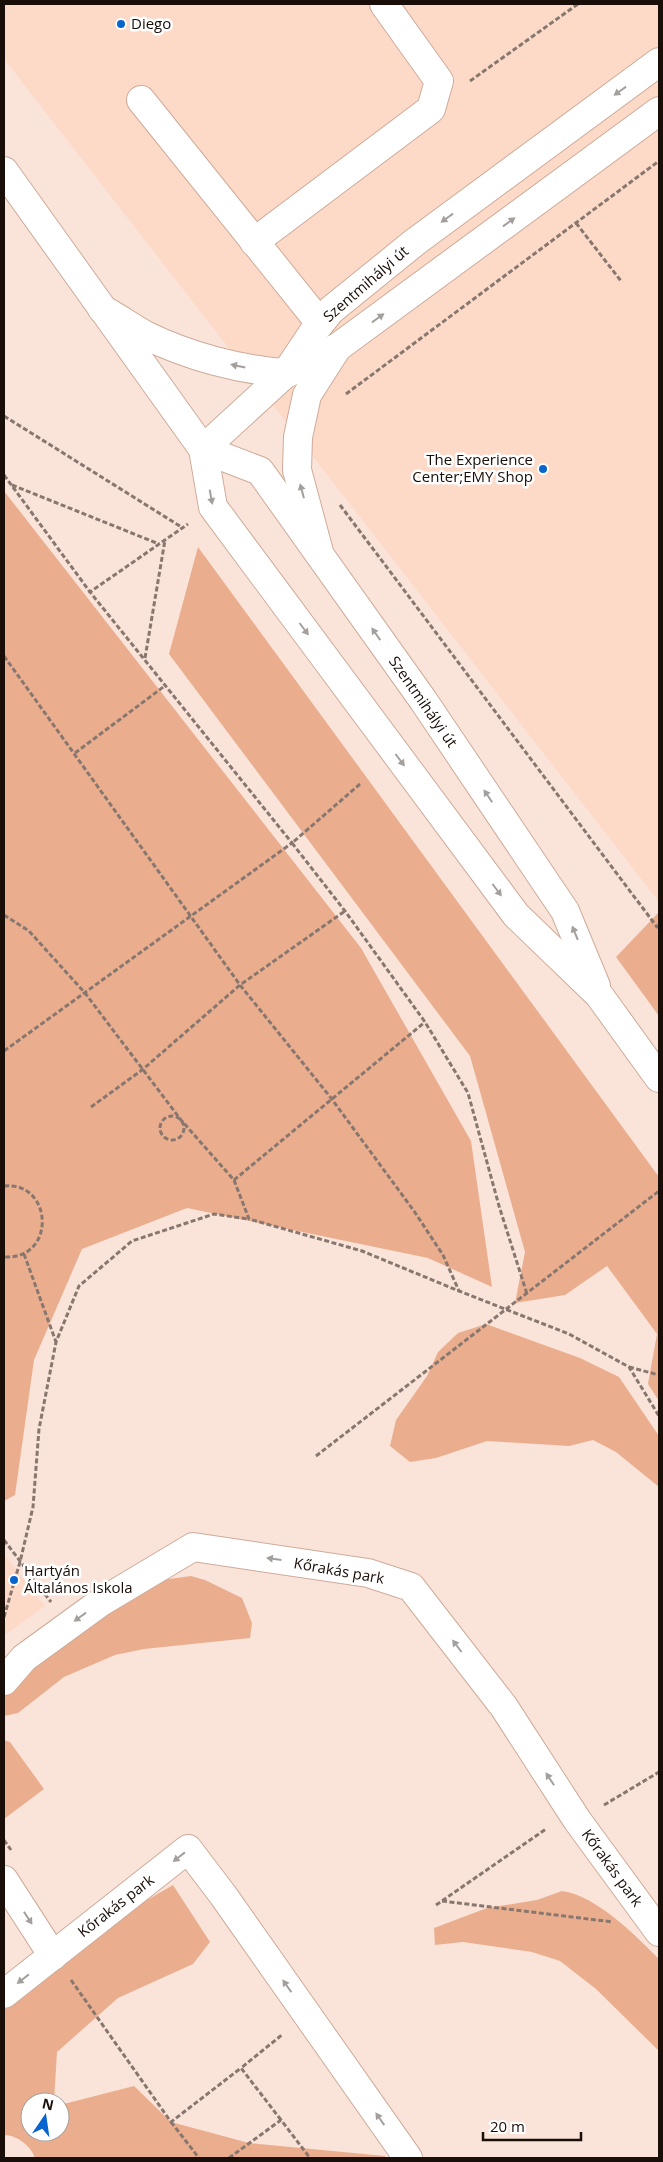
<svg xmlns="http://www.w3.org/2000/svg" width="663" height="2162" viewBox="0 0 663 2162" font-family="'Open Sans',sans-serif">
  <rect width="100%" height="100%" fill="#fae4d9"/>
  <g fill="#fddac8">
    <path d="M4 4H659V902L4 59Z"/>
    <path d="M4 1554 45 1606 4 1636Z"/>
  </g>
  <g fill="#eaae8f">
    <path d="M4 491 361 948 471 1141 492 1287 428 1258 187 1208 82 1249 34 1360 15 1495 4 1501Z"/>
    <path d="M198 547 659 1177V1401L648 1384 657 1334 607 1266 565 1295 515 1303 525 1252 470 1056 169 654Z"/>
    <path d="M659 912V1016L616 957Z"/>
    <path d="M486 1324 580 1358 619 1377 659 1436V1487L616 1452 593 1440 569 1446 487 1441 436 1458 410 1462 390 1446 396 1420 427 1376 438 1352 458 1333Z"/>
    <path d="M191 1576 205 1580 242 1598 252 1623 250 1638 144 1649 115 1655 64 1677 18 1713 4 1716V1672L162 1580Z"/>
    <path d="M4 1740 10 1742 44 1789 4 1819Z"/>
    <path d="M173 1885 210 1942 193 1964 118 1998 57 2052 54 2102H30V2132H60V2105L134 2086 171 2122 249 2143 385 2156 386 2158H35C31 2146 17 2135 4 2135V2010L118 1917Z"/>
    <path d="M562 1891C597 1896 635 1935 659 1959V2051L596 1989 560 1961 532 1952 463 1942 435 1945 434 1928 487 1908 537 1900Z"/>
  </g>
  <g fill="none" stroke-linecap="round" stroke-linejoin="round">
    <g stroke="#ceab9a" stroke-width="30">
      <g id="minor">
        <path d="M141 100 320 323"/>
        <path d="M254 242 431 109 439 81 384 4"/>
        <path d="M102 309C117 317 131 327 145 335 188 356 239 370 286 373"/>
        <path d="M288 373 338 347 659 111"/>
        <path d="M203 449 286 373 314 331 331 310 415 242 659 62"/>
        <path d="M319 552 297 470 298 437 307 395 337 348"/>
        <path d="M4 1681 24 1658 101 1602 193 1547 368 1573 411 1587 504 1707 577 1820 659 1932"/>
        <path d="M4 1880 53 1956"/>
        <path d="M4 1994 188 1849 223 1895 408 2158"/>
      </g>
    </g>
    <g stroke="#ceab9a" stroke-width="30">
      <g id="major">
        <path d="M4 171 203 449 213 507 516 915 599 995 659 1078"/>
        <path d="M203 449 260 471 423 700 565 911 596 986"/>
      </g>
    </g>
    <g stroke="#88776f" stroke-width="3" stroke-dasharray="5 2.5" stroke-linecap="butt">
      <path d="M470 81 578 4"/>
      <path d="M576 223 621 281"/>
      <path d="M346 394 659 161"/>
      <path d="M4 416 183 528"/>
      <path d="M4 475 90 592"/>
      <path d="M12 485 159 544"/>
      <path d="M340 505 657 927 659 926"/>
      <path d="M4 656 240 985 331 1098 414 1211 443 1255 459 1291"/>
      <path d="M145 658 165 540"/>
      <path d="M75 753 166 685"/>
      <path d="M360 784 292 843 345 911 425 1022 468 1093 499 1206 527 1294"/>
      <path d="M4 915 29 931 85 993 181 1120 234 1180 249 1219 362 1251 459 1291 569 1334 629 1367 659 1416"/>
      <path d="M4 1051 292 843 90 592 188 524"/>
      <path d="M91 1107 142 1070 240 985 345 911"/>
      <circle cx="172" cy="1128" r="12"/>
      <path d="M234 1180 425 1022"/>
      <path d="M4 1186C53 1181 57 1260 4 1257"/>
      <path d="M24 1254 56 1342"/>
      <path d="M629 1367 659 1375"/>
      <path d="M316 1456 659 1191"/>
      <path d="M4 1540 51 1602"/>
      <path d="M4 1617 20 1562 33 1507 39 1429 56 1342 79 1286 132 1241 214 1214 248 1219"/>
      <path d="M604 1805 659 1772"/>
      <path d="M4 1840 11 1850"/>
      <path d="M442 1901 613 1922"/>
      <path d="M436 1905 546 1829"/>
      <path d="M71 1980 171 2122 241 2068"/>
      <path d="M281 2120 241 2068 283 2034"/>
      <path d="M171 2122 199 2158"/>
      <path d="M229 2158 281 2120 310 2158"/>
    </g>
    <use href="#minor" stroke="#fff" stroke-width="28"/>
    <use href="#major" stroke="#fff" stroke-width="28"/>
  </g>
  <defs><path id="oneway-solid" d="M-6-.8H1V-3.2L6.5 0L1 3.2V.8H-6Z" transform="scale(1.25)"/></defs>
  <g fill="#a39f9c">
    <use href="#oneway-solid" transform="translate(620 91) rotate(144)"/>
    <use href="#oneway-solid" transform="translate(447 218) rotate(144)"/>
    <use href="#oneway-solid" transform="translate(509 222) rotate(-36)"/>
    <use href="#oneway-solid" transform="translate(378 318) rotate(-36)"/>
    <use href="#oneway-solid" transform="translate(238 366) rotate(-168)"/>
    <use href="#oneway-solid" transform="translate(302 491) rotate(-105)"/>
    <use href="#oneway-solid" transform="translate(211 497) rotate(80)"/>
    <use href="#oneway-solid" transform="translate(304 629) rotate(53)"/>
    <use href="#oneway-solid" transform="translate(376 634) rotate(-125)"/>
    <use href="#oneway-solid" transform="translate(400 760) rotate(53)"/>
    <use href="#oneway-solid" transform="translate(488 796) rotate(-124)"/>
    <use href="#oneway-solid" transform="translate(497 890) rotate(53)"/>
    <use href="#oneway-solid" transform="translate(575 933) rotate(-112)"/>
    <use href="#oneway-solid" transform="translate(274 1559) rotate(-172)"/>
    <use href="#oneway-solid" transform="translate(80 1617) rotate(144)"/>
    <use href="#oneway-solid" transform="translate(457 1646) rotate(-127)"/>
    <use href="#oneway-solid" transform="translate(550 1779) rotate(-123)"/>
    <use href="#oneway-solid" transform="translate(179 1857) rotate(142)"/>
    <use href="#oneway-solid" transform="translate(28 1918) rotate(57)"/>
    <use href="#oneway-solid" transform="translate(23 1979) rotate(142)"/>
    <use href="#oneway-solid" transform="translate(287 1986) rotate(-125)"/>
    <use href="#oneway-solid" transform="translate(380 2119) rotate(-125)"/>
  </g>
  <g fill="#0865ce" stroke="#fff" stroke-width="2">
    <circle cx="121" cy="24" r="5"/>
    <circle cx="543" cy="469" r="5"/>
    <circle cx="14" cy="1580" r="5"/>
  </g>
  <g text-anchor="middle" stroke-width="5" stroke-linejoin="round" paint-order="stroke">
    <g font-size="15" fill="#1a0e08" stroke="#fff" text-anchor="start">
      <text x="131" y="29">Diego</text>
      <text x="533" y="465" text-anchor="end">The Experience<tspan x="533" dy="17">Center;EMY Shop</tspan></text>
      <text x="24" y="1576">Hartyán<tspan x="24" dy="17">Általános Iskola</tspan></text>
    </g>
    <g font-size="15" fill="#1a0e08" stroke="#fff">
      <text transform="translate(366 284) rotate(-41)" y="5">Szentmihályi út</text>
      <text transform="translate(423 702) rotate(55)" y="5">Szentmihályi út</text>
      <text transform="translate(339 1571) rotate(10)" y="5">Kőrakás park</text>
      <text transform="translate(612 1868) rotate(54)" y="5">Kőrakás park</text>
      <text transform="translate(116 1906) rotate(-38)" y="5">Kőrakás park</text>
    </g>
  </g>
  <rect width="663" height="2162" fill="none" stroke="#1a0e08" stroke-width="10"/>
  <g transform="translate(45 2117) rotate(13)"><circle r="24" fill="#ffffff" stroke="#a39f9c"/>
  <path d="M0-4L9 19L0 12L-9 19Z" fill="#0865ce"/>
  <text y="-8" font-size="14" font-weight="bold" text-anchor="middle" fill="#1a0e08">N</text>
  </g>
  <path d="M483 2132v8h98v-8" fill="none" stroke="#1a0e08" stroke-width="2.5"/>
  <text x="490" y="2132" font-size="15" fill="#1a0e08" stroke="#ffffff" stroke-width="4" paint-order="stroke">20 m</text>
</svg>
